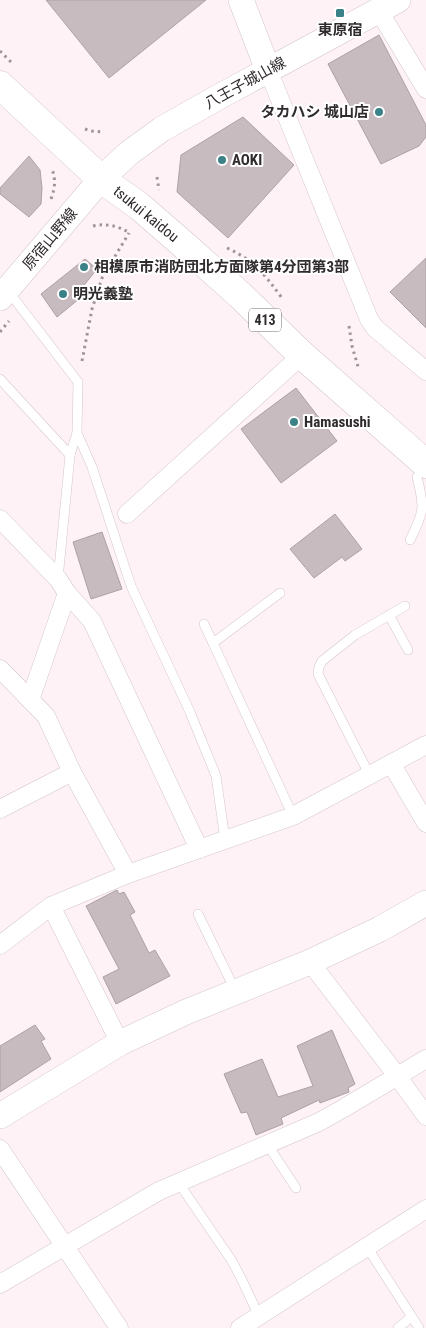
<svg xmlns="http://www.w3.org/2000/svg" width="426" height="1328" viewBox="0 0 426 1328" font-family="'Roboto Condensed','Noto Sans JP',sans-serif">
  <rect width="100%" height="100%" fill="#fef2f6"/>
  <g fill="#c8bbc0" stroke="#aea1a6">
    <path d="M46 0H206L109 78Z"/>
    <path d="M379 35 426 125V137L419 146 381 164 328 64Z"/>
    <path d="M243 117 294 165 228 238 177 192 181 155Z"/>
    <path d="M29 156 40 170 42 188 41 204 29 217 0 194V188Z"/>
    <path d="M426 258V328L390 292Z"/>
    <path d="M85 259 97 269 81 289 85 294 57 317 41 294Z"/>
    <path d="M296 388 337 441 281 483 241 429Z"/>
    <path d="M335 514 362 549 345 561 342 557 314 578 290 549Z"/>
    <path d="M102 532 122 589 91 599 73 542Z"/>
    <path d="M117 890 119 894 124 892 135 912 130 915 149 953 155 950 170 976 116 1004 103 977 119 969 86 906Z"/>
    <path d="M35 1025 45 1039 41 1041 51 1059 0 1092V1046Z"/>
    <path d="M332 1030 355 1084 348 1088 349 1092 320 1103 319 1100 281 1118 283 1124 256 1135 247 1112 241 1113 224 1074 262 1059 278 1097 313 1086 297 1046Z"/>
  </g>
  <g fill="none" stroke-linecap="round" stroke-linejoin="round">
    <g stroke="#d4c6cc" stroke-width="10">
      <g id="lane">
        <path d="M9 292 78 382 77 433 70 455"/>
        <path d="M0 379 70 455 58 579"/>
        <path d="M77 433 92 467 131 586 190 712 216 776 225 840"/>
        <path d="M410 540C424 512 425 508 417 477"/>
        <path d="M280 593 213 643 293 816"/>
        <path d="M389 615 408 650"/>
        <path d="M204 624 213 643"/>
        <path d="M370 776 318 674 319 667 322 661 355 635 405 606"/>
        <path d="M198 914 235 990"/>
        <path d="M267 1144 296 1188"/>
        <path d="M178 1182 232 1261 241 1278 259 1316"/>
        <path d="M367 1247 419 1328"/>
        <path d="M398 1328 411 1317"/>
      </g>
    </g>
    <g stroke="#d4c6cc" stroke-width="19">
      <g id="street">
        <path d="M379 11 426 89"/>
        <path d="M268 70 369 319 375 328 426 371"/>
        <path d="M127 514 302 355"/>
        <path d="M0 519 58 579 67 593 92 621 199 849"/>
        <path d="M0 669 46 716 72 772 128 874"/>
        <path d="M30 700 67 593"/>
        <path d="M392 765 426 823"/>
        <path d="M0 809 72 772"/>
        <path d="M51 906 120 1043"/>
        <path d="M0 945 51 906 128 874 293 816 426 745"/>
        <path d="M310 962 398 1077 426 1116"/>
        <path d="M0 1149 119 1328"/>
        <path d="M0 1284 159 1191 319 1122 344 1108 426 1059"/>
        <path d="M240 1328 426 1209"/>
      </g>
    </g>
    <g stroke="#d4c6cc" stroke-width="26">
      <g id="secondary">
        <path d="M241 0 268 70"/>
        <path d="M0 298 101 179 129 153 162 129 215 99 398 0"/>
        <path d="M0 1116 120 1043 186 1012 310 962 380 929 426 903"/>
      </g>
    </g>
    <g stroke="#d4c6cc" stroke-width="29">
      <path id="highway" d="M0 85 101 179 139 206 184 245 240 295 302 355 426 464"/>
    </g>
    <g stroke="#9e9598" stroke-width="3" stroke-dasharray="2.5 4" stroke-linecap="butt">
      <path d="M0 51 12 63"/>
      <path d="M85 129 92 131 102 132"/>
      <path d="M157 177 159 190"/>
      <path d="M51 199C55 188 56 180 52 169"/>
      <path d="M93 226C107 223 118 226 130 233"/>
      <path d="M227 248C254 260 265 275 282 298"/>
      <path d="M349 326 352 346 359 370"/>
      <path d="M0 332 9 321"/>
      <path d="M82 361 92 309 102 278 129 233"/>
    </g>
    <use href="#lane" stroke="#fff" stroke-width="9"/>
    <use href="#street" stroke="#fff" stroke-width="18"/>
    <use href="#secondary" stroke="#fff" stroke-width="25"/>
    <use href="#highway" stroke="#fff" stroke-width="28"/>
  </g>
  <g fill="#3a8288" stroke="#fff" stroke-width="2">
    <rect x="335" y="8" width="10" height="10" rx="2.5"/>
    <circle cx="379" cy="112" r="5"/>
    <circle cx="222" cy="160" r="5"/>
    <circle cx="84" cy="267" r="5"/>
    <circle cx="63" cy="294" r="5"/>
    <circle cx="294" cy="422" r="5"/>
  </g>
  <g text-anchor="middle" stroke-width="4" stroke-linejoin="round" paint-order="stroke">
    <rect fill="#fff" stroke="#6e6b6c" stroke-width="1" x="249" y="308.5" width="32" height="23" rx="4"/>
    <g font-size="14" font-weight="bold" fill="#302b2d">
      <text x="265" y="325">413</text>
    </g>
    <g font-size="15" font-weight="bold" fill="#302b2d" stroke="#fff" text-anchor="start">
      <text x="340" y="35" text-anchor="middle">東原宿</text>
      <text x="369" y="117" text-anchor="end">タカハシ 城山店</text>
      <text x="232" y="165">AOKI</text>
      <text x="94" y="272">相模原市消防団北方面隊第4分団第3部</text>
      <text x="73" y="299">明光義塾</text>
      <text x="304" y="427">Hamasushi</text>
    </g>
    <g font-size="15" fill="#302b2d" stroke="#fff">
      <text transform="translate(245 83) rotate(-29)" y="5">八王子城山線</text>
      <text transform="translate(146 214) rotate(39)" y="5">tsukui kaidou</text>
      <text transform="translate(50 239) rotate(-50)" y="5">原宿山野線</text>
    </g>
  </g>
</svg>
